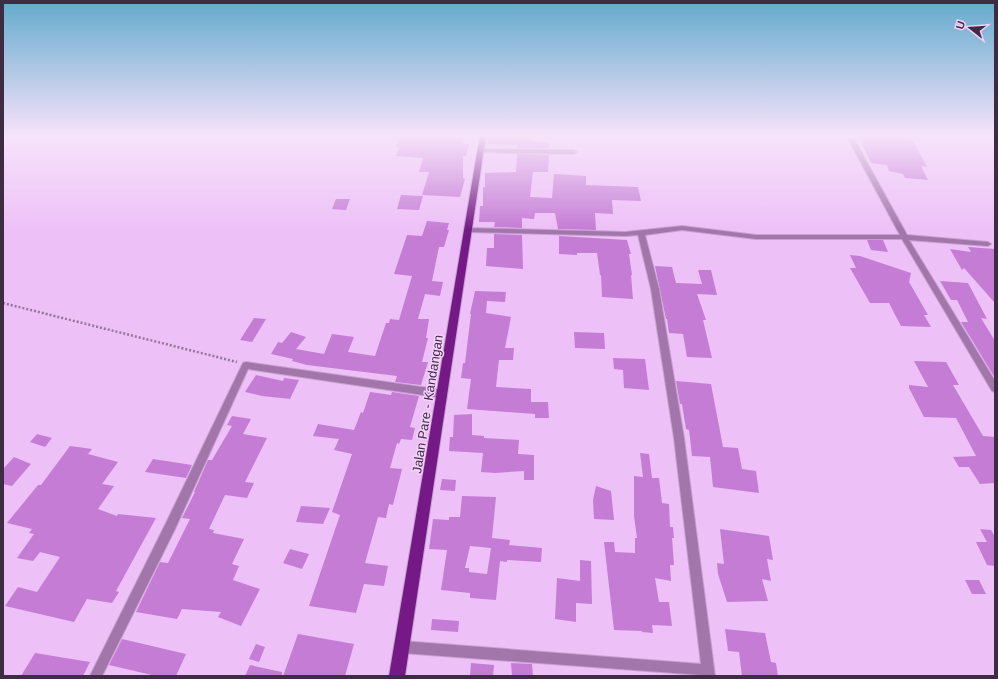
<svg xmlns="http://www.w3.org/2000/svg" width="998" height="679" viewBox="0 0 998 679" font-family="Helvetica,sans-serif">
  <rect width="100%" height="100%" fill="#edc0f7"/>
  <g fill="#c57cd5" fill-rule="evenodd">
    <path d="M401 135H464L462 143 469 144 466 156H463V178L465 179 460 197 422 195 429 172H419L423 158 396 156 399 147H396Z"/>
    <path d="M488 135H533L532 141 549 143V148H517V145L488 144Z"/>
    <path d="M860 135H905L907 139H912L927 167 921 166 928 180 905 178 903 174 889 171 887 165 871 163 862 144Z"/>
    <path d="M517 154 549 155 548 172H533L530 197 552 198 554 174 586 176V185L638 187 641 201 612 200 613 214 595 213 596 230 558 229 555 213H535L534 219 522 218V228L494 227 495 222H479L480 206H483V187H485V173L516 172Z"/>
    <path d="M401 195 423 196 419 210 397 209Z"/>
    <path d="M336 199H350L346 210 332 209Z"/>
    <path d="M427 221 449 223 447 230H449L444 247H439L432 281 443 282 440 296 425 294 418 319H429L426 338H428L422 362H428L421 385 395 382 397 376 307 365 292 361 293 359 271 354 278 342 282 343 291 332 306 337 296 349 324 354 332 334 354 337 348 352 375 356 386 323H389L390 319 399 320 412 276 394 274 407 235 422 236Z"/>
    <path d="M494 234 522 235 523 269 486 266 487 248H494Z"/>
    <path d="M559 236 627 240 631 254H629L632 275H631L633 299 602 297 601 275H600L597 253H577V255L559 254Z"/>
    <path d="M867 240H883L888 252 871 250Z"/>
    <path d="M968 247 995 249V303L964 268 962 270 950 249 971 252Z"/>
    <path d="M850 255 860 256 911 273 909 282 928 315H924L931 327 901 326 889 303H870L850 268H856Z"/>
    <path d="M655 266 672 267 676 283 702 284 698 270H711L717 295 697 294 706 320H703L712 358 687 357 683 334 669 333 667 319H666Z"/>
    <path d="M940 281 968 283 987 319 981 318 995 341V378L961 322H968L957 300H951Z"/>
    <path d="M475 291 506 292 505 302 487 301 486 313 511 317 505 348H514L513 360H499L496 387 531 389V402H548L549 418H535V414L467 409 471 379 461 378 463 363H465L471 314H470Z"/>
    <path d="M254 318 266 319 252 342 240 340Z"/>
    <path d="M574 332 604 333 605 349 575 348Z"/>
    <path d="M613 358 645 359 649 390 624 388 623 370 614 369Z"/>
    <path d="M914 361 946 362 959 385H953L983 436 995 437V483L980 484 969 467H959L953 457 976 456 956 418 924 417 909 388V385L928 387Z"/>
    <path d="M256 375 283 381 284 378 299 380 290 399 262 396 245 392Z"/>
    <path d="M676 381 711 384 723 447 738 448 742 469 756 471 759 493 713 487 710 457 692 456 689 430 686 429 682 404H680Z"/>
    <path d="M370 392 391 395 392 392 419 396 410 427 415 428 412 440 401 439 399 444 397 443 390 468 402 469 393 505 389 504 386 518 378 517 365 563 388 566 384 586 364 584 356 613 309 606 340 515 332 512 352 454 334 450 339 439 313 436 318 424 354 430 361 412 363 413Z"/>
    <path d="M472 414V435L484 436V438L519 440 518 454 534 455V480H524V471L495 473 481 472 483 453 449 451 450 437H453L454 415Z"/>
    <path d="M232 416 251 419 243 434 267 438 245 482 254 483 247 498 225 495 209 529 214 530 213 533 244 539 232 564 239 566 233 580 260 589 241 626 218 617 221 612 182 609 177 619 136 612 160 562 168 563 190 519 182 518 195 492H194L208 460H212L232 426 227 425Z"/>
    <path d="M37 434 52 438 45 447 30 442Z"/>
    <path d="M70 446 92 449 88 454 118 462 102 484 114 486 98 509 117 516 118 514 156 518 116 591 119 592 112 603 87 599 74 622 5 606 18 587 37 592 60 557 40 552 33 561 17 558 34 534 29 533 32 529 7 523 38 485H41Z"/>
    <path d="M640 453 649 454 652 478H659L662 503 669 504 670 527H673L674 538H672L674 565H670L671 581 655 578 659 602H669L672 626 652 625 653 633 642 632V631L614 630 604 542H614L615 552 635 553V538H637L634 516V476L643 477Z"/>
    <path d="M14 457 31 464 12 486 3 484V469Z"/>
    <path d="M153 459 192 465 186 478 145 472Z"/>
    <path d="M442 479 456 480 455 491 440 490Z"/>
    <path d="M596 486 611 491 614 520 594 519 593 500Z"/>
    <path d="M462 496 496 497 492 538 510 540 509 545 542 548 541 562 507 560V562L500 561 496 600 470 598V593L441 590 447 550 429 549 433 519 449 520V517H460ZM470 546 491 548 487 574 469 572V568H465Z"/>
    <path d="M301 506 330 508 323 524 296 522Z"/>
    <path d="M720 529 769 536 773 560 767 559 771 581 762 579 768 601 727 602 718 574 717 563 724 564Z"/>
    <path d="M980 529 991 530 995 537V566L987 565 976 542H987Z"/>
    <path d="M290 549 309 554 302 569 283 563Z"/>
    <path d="M580 560 591 561 592 604 576 603V622L555 619 557 578 580 581Z"/>
    <path d="M965 580H979L986 594H972Z"/>
    <path d="M432 619 459 621 458 632 431 630Z"/>
    <path d="M725 629 765 633 771 662 776 663 778 676H742L739 652 728 651Z"/>
    <path d="M298 634 354 644 345 676H283Z"/>
    <path d="M122 639 186 654 176 676H156L109 665Z"/>
    <path d="M256 644 265 647 259 662 249 659Z"/>
    <path d="M35 653 90 662 83 676H21Z"/>
    <path d="M471 663 494 665 493 676H470Z"/>
    <path d="M511 663 532 664 533 676H512Z"/>
    <path d="M250 665 282 672V676H245Z"/>
  </g>
  <g fill="none" stroke-linecap="round" stroke-linejoin="round">
    <g stroke="#c69fcf" stroke-width="2">
      <path id="service" d="M480 149 574 150 577 152 574 154 478 152V150Z"/>
    </g>
    <g stroke="#c69fcf" stroke-width="2">
      <g id="minor">
        <path d="M846 135H852L907 235 988 242 991 244 988 246 909 240 995 381V392L992 391 902 239H756L682 230 645 235 659 289 684 438 715 676 402 653 398 651 396 647 398 643 402 641 701 664 674 438 651 289 638 235 625 236 468 232 465 230 468 228 625 232 682 226 756 235H900Z"/>
        <path d="M246 362 443 390 446 391 447 394 446 397 443 398 248 369 175 529 102 676H90L167 521 242 365 243 363Z"/>
      </g>
    </g>
    <g stroke="#c69fcf" stroke-width="2">
      <path id="primary" d="M480 135H486L405 676H389Z"/>
    </g>
    <path stroke="#94759b" stroke-width="2.5" stroke-dasharray="2 2" stroke-linecap="butt" d="M3 303 237 362"/>
    <use href="#service" fill="#a275ab" fill-rule="evenodd"/>
    <use href="#minor" fill="#a275ab" fill-rule="evenodd"/>
    <use href="#primary" fill="#741985" fill-rule="evenodd"/>
  </g>
  <linearGradient id="sky" x2="0" y2="1"><stop stop-color="#63aacc"/><stop offset="0.59" stop-color="#f7e3fb"/><stop offset="1" stop-color="#f7e3fb" stop-opacity="0"/></linearGradient>
  <rect width="998" height="230" fill="url(#sky)"/>
  <g text-anchor="middle" stroke-width="3" stroke-linejoin="round" paint-order="stroke">
    <g font-size="13" fill="#3e2c42" stroke="#f5d1fd">
      <text transform="translate(427 404) rotate(-81)" y="5">Jalan Pare - Kandangan</text>
    </g>
  </g>
  <rect width="998" height="679" fill="none" stroke="#3e2c42" stroke-width="8"/>
  <g transform="translate(970 28) rotate(287)" stroke="#f5d1fd" stroke-width="3" paint-order="stroke">
  <path d="M0-3L7 15L0 10L-7 15Z" fill="#3e2c42"/>
  <text y="-6" font-size="11" font-weight="bold" text-anchor="middle" fill="#3e2c42">U</text>
  </g>
</svg>
